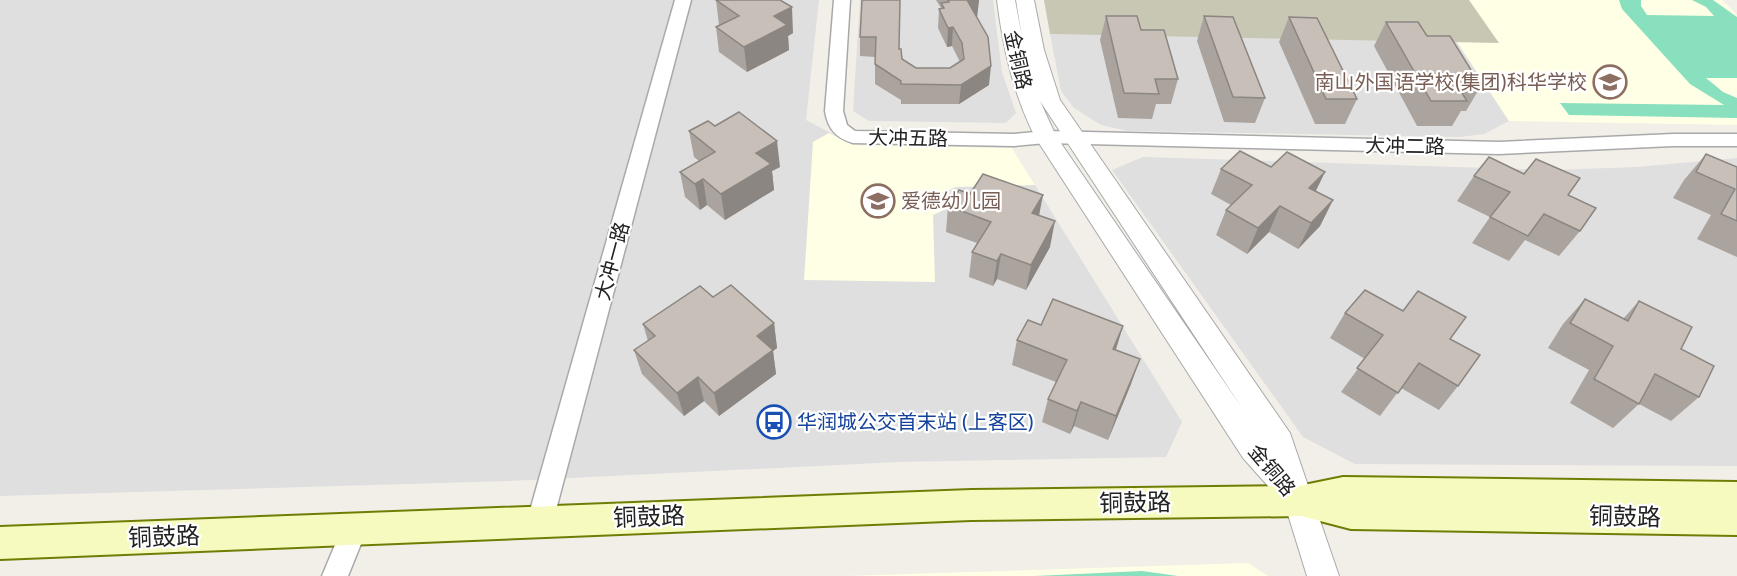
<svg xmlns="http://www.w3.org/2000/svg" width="1737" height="576" viewBox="0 0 1737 576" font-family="Cabin,'Noto Sans SC',sans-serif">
  <rect width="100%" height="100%" fill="#f2efe9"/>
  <g fill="#e0dfdf">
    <path d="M0 0H819L806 120 854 145 1012 148 1182 422 1166 457 898 462 509 481 0 496Z"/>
    <path d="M860 0H993L1002 72 1016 113 1006 123 869 121 853 111Z"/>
    <path d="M1050 34 1457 42 1509 121 1484 134 1460 137 1128 131 1101 125 1074 108 1061 91Z"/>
    <path d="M1143 157 1552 170 1637 167 1737 158V466L1355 464 1303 437 1112 170Z"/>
  </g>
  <g fill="#ffffe5">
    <path d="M1469 0H1722L1737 15V125L1509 121 1457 42H1498Z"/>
    <path d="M829 133 854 145 1012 148 1035 185 955 187 946 192V209L933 215 935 282 804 280 813 142Z"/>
    <path d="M1248 563 1268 576H846Z"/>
  </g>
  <path fill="#c7c7b4" d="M1044 0H1469L1499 43 1050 34Z"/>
  <g fill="#88e0be">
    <path d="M1619 0H1641V6L1647 15 1714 16 1706 7 1692 0H1713L1737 17V78H1706L1723 92 1737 98V118L1569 115 1560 103 1724 105 1690 84 1622 9Z"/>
    <path d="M1142 571 1178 576H1035Z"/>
  </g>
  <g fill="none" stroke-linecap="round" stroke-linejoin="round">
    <g stroke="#a9a9a9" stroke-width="3">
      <g id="minor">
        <path d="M675 0H691L553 521 549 529 540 533 531 529 527 521Z"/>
        <path d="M834 0H850L843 111 847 125 855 131 1014 134 1046 131 1499 142 1673 134H1737V146H1673L1499 154 1046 143 1014 146 853 143C836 138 828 129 825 111Z"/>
        <path d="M354 517 363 521 367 529 348 576H322L345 521Z"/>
      </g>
    </g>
    <g stroke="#a9a9a9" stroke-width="2">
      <path id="tertiary" d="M997 0H1015L1022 37 1016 0H1034L1044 50 1060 100 1290 433 1339 576H1307L1285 505 1243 458 1035 137C1013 93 1003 48 997 0ZM1040 101 1242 408 1056 136Z"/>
    </g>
    <g stroke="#707d05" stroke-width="4">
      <path id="secondary" d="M1343 477 1737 482V535L1351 529 1301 516 971 520 0 559V527L971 490 1299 486Z"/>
    </g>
    <use href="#minor" fill="#fff" fill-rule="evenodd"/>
    <use href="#tertiary" fill="#fff" fill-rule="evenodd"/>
    <use href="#secondary" fill="#f7fabf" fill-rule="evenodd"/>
  </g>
  <g fill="#aba49e">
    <path d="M716 0 793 33 788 36 789 50 747 72 719 52 716 27 719 25Z"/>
    <path d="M862 0 899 49 902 59 916 68H950L960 62 952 46 947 47 938 28 939 9 941 8 936 0H979L977 17 989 85 959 104H901V100L875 84V57L860 56V37Z"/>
    <path d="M1106 16 1141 30 1178 79 1171 104H1156L1152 119 1118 118 1100 40Z"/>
    <path d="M1204 16 1265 98 1255 123 1224 122 1197 41Z"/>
    <path d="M1289 17 1357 99 1345 124H1315L1279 42Z"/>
    <path d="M1386 22 1427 36 1481 86 1466 111H1461L1452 126H1417L1374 46Z"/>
    <path d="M715 126 780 167 772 171 774 190 725 220 707 205 700 210 685 197 680 172 699 161 694 157 689 131Z"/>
    <path d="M1706 154 1737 167V257L1697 239 1711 215 1673 198 1684 180Z"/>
    <path d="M1221 169 1316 191 1333 200 1320 226 1298 249 1269 232 1247 254 1216 235 1226 210 1231 205 1211 194Z"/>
    <path d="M1474 176 1568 195 1580 231 1559 256 1525 240 1509 261 1472 243 1490 217 1457 201Z"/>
    <path d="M970 194 1039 215 1050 247 1026 290 997 279 993 286 969 277 972 252 977 243 946 232 948 206Z"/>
    <path d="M713 297 774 323 777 348 773 351 776 374 719 416 704 401 684 416 642 374 634 350 648 341 643 324Z"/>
    <path d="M1585 299 1623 319 1639 301 1681 349 1699 397 1671 421 1639 404 1613 428 1570 403 1589 370 1548 348 1563 324Z"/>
    <path d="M1345 313 1450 339 1458 386 1439 410 1401 388 1380 416 1341 392 1365 359 1330 338Z"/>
    <path d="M1041 325 1123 326 1116 350 1131 384 1108 440 1074 426 1070 434 1042 422 1048 399 1056 382 1012 365 1017 340Z"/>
  </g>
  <g fill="#8b8681">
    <path d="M967 0H979L977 17 965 19Z"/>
    <path d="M792 7 793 33 788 36 789 50 747 72 744 47 774 16Z"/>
    <path d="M953 27 952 46 947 47 948 28Z"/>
    <path d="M991 66 989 85 959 104 961 85Z"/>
    <path d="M777 141 780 167 772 171 774 190 725 220 721 194 756 153Z"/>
    <path d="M1325 172 1313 197 1309 188Z"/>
    <path d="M703 179 707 205 700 210 695 184Z"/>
    <path d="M1043 195 1038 221 1032 213Z"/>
    <path d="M1333 200 1320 226 1298 249 1311 223Z"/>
    <path d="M1280 206 1269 232 1247 254 1258 228Z"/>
    <path d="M1055 221 1050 247 1026 290 1031 265Z"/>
    <path d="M1001 254 997 279 993 286 997 261Z"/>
    <path d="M774 323 777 348 773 351 776 374 719 416 714 393 757 336Z"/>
    <path d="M1123 326 1115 351 1113 349Z"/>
    <path d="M1140 359 1131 384 1108 440 1116 416Z"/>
    <path d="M698 377 704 401 684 416 677 393Z"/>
    <path d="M1081 402 1074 426 1070 434 1077 411Z"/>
  </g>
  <g fill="#c7bfb8" stroke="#8b8681" stroke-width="1.5">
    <path d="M716 0H780L792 7 774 16 787 25 744 47 716 27 739 16Z"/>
    <path d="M862 0H900L899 49H901L902 59 916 68H950L964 59 962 43 953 27 948 28 939 9 944 8 941 3 949 2 948 0H967L988 37 991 66 961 85 901 84V81L875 64 876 37H860Z"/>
    <path d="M1106 16H1137L1141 30H1164L1178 79H1155L1159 94 1124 93Z"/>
    <path d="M1204 16 1233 17 1265 98 1233 97Z"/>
    <path d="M1289 17 1317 18 1357 99H1326Z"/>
    <path d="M1386 22H1418L1427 36H1450L1481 86 1457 85 1467 101H1431Z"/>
    <path d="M739 112 777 141 756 153 771 164 721 194 703 179 695 184 680 172 715 152 689 131 708 121 715 126Z"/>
    <path d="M1240 151 1271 167 1287 152 1325 172 1309 188 1333 200 1311 223 1280 206 1258 228 1226 210 1252 185 1221 169Z"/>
    <path d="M1706 154 1737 167V221L1721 214 1735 189 1696 172Z"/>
    <path d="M1489 157 1524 174 1536 159 1580 178 1568 195 1596 208 1580 231 1544 214 1528 236 1490 217 1510 192 1474 176Z"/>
    <path d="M983 174 1043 195 1032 213 1055 221 1031 265 1001 254 997 261 972 252 991 222 948 206 959 190 970 194Z"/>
    <path d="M731 285 774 323 757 336 773 350 714 393 698 377 677 393 634 350 655 336 643 324 700 286 713 297Z"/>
    <path d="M1365 290 1403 311 1418 291 1466 317 1450 339 1480 355 1458 386 1419 363 1398 393 1357 368 1383 335 1345 313Z"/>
    <path d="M1053 299 1123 326 1113 349 1140 359 1116 416 1081 402 1077 411 1048 399 1067 360 1017 340 1028 320 1041 325Z"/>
    <path d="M1585 299 1628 321 1639 301 1692 327 1681 349 1714 366 1699 397 1655 374 1639 404 1594 379 1613 346 1570 323Z"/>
  </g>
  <defs>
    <g id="school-ring" transform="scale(1.725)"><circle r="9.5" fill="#fff" stroke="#8d6e63" stroke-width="1.5"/><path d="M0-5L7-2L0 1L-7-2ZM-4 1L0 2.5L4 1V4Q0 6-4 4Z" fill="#8d6e63"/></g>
    <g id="bus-ring" transform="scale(1.725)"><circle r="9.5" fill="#fff" stroke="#1a4fb4" stroke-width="1.5"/><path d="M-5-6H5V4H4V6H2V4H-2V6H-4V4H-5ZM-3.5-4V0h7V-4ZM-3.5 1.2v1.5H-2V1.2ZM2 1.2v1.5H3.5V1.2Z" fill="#1a4fb4"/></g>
  </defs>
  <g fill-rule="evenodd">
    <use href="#school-ring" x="1610" y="82"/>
    <use href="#school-ring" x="878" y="201"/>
    <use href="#bus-ring" x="774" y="422"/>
  </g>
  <g text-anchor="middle" stroke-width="4.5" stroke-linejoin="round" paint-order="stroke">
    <g font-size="20" fill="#222" stroke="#fff">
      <text transform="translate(1018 60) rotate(77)" y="7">金铜路</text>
      <text transform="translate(908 138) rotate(1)" y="7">大冲五路</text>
      <text transform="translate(1405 146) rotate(1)" y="7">大冲二路</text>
      <text transform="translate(612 261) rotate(-75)" y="7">大冲一路</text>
      <text transform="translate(1272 470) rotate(50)" y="7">金铜路</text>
    </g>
    <g font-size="20" fill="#785e54" stroke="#fff" text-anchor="end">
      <text x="1587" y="89">南山外国语学校(集团)科华学校</text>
      <text x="901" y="208" text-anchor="start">爱德幼儿园</text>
    </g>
    <g font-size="20" fill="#164399" stroke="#fff" text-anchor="start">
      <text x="797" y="429">华润城公交首末站 (上客区)</text>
    </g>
    <g font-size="24" fill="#222" stroke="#fff">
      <text transform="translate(1135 503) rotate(-1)" y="8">铜鼓路</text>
      <text transform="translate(649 517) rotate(-2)" y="8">铜鼓路</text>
      <text transform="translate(1625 517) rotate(1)" y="8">铜鼓路</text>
      <text transform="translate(164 537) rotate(-2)" y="8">铜鼓路</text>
    </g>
  </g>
</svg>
